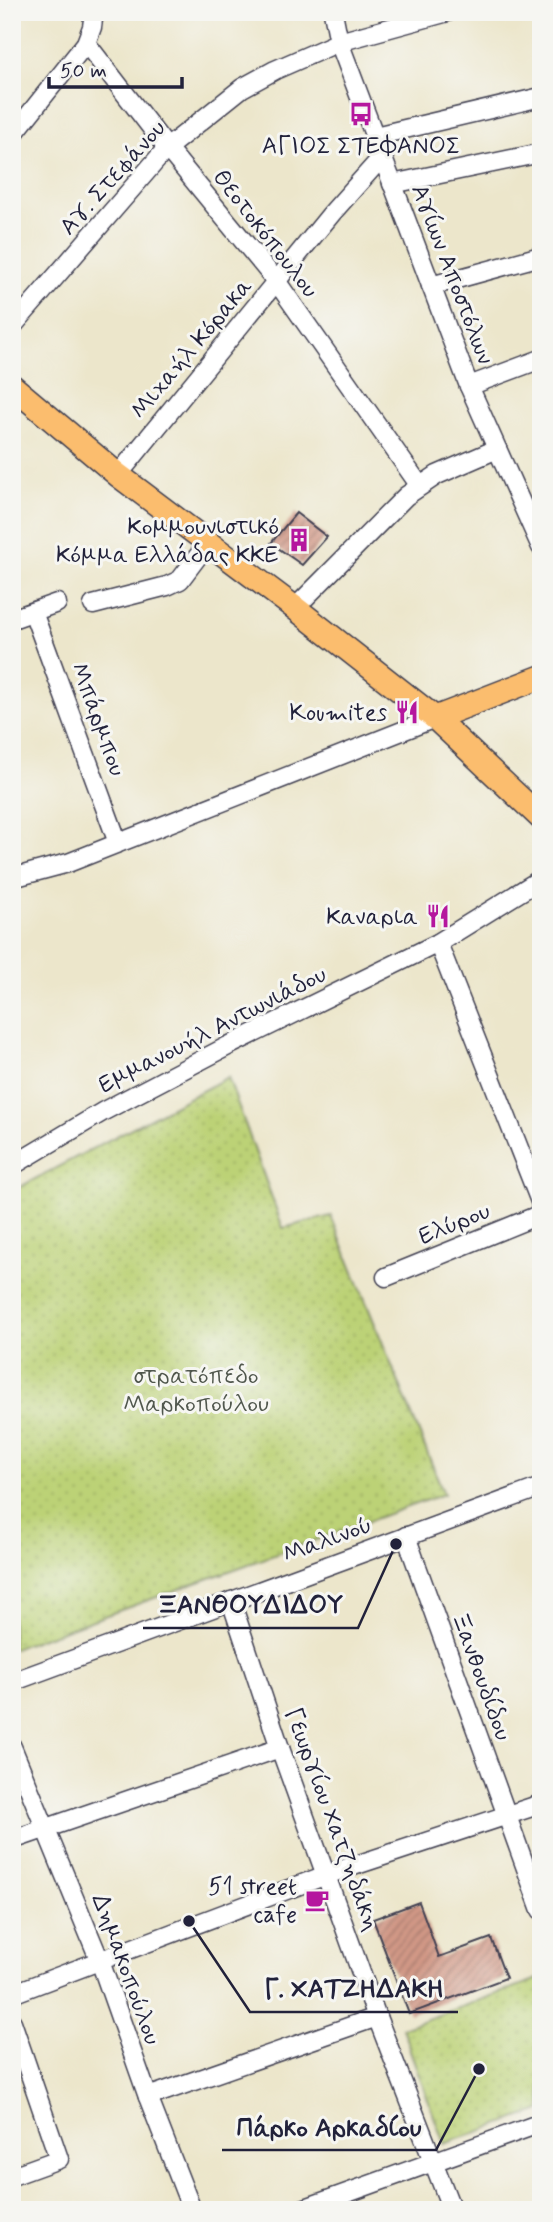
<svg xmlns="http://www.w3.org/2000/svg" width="553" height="2222" viewBox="0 0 553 2222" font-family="Mynerve,sans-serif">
  <defs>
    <pattern id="grass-dots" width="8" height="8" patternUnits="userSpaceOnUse" patternTransform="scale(1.75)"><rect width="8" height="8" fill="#bcd276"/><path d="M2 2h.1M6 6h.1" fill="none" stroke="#a1b467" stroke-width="1.8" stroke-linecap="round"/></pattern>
    <pattern id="building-hatch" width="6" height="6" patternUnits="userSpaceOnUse" patternTransform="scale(1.75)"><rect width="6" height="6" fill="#d19886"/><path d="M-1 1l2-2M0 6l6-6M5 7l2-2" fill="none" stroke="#a97c6f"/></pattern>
  </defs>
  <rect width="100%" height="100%" fill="#f6f6f2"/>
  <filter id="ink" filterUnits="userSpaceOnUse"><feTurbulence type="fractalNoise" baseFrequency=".0143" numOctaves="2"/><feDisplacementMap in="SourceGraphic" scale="14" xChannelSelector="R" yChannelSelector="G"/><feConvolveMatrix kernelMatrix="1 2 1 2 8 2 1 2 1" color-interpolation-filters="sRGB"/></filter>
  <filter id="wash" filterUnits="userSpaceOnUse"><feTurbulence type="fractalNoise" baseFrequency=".00686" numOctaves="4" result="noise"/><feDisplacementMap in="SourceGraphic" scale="28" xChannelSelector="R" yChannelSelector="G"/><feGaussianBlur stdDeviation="1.57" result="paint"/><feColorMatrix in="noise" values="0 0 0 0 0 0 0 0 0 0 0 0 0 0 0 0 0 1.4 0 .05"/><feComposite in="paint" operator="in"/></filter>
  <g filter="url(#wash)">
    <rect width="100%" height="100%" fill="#ece6cb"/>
    <g fill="url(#grass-dots)" stroke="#6f7a58" stroke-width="2">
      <path d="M228 1077 283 1228 331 1216 444 1494 12 1649V1191Z"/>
      <path d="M541 1978V2110L444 2144 402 2028Z"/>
    </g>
    <g id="blocks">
      <g fill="url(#building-hatch)">
        <path d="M296 513 327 537 302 565 271 543Z"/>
        <path d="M419 1902 439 1957 491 1938 506 1978 409 2014 373 1919Z"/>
      </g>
    </g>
  </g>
  <g filter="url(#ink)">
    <use href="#blocks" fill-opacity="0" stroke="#403f51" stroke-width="2"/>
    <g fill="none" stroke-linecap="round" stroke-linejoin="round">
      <g stroke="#403f51" stroke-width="21">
        <g id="minor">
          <path d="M333 12 339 42 469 386 541 547"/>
          <path d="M86 43 167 148 277 282 420 486"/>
          <path d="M12 136 86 43 92 27 94 12"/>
          <path d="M375 136 541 97"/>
          <path d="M392 184 541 153"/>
          <path d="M431 286 541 256"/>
          <path d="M12 327 167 148 242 88 275 70 339 42 448 12"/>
          <path d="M469 386 541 359"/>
          <path d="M118 475 332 213 382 157"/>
          <path d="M93 605 167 586 180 580 208 543"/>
          <path d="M295 608 406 496 437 475 497 449"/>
          <path d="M33 612 118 843"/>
          <path d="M12 619 57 603"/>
          <path d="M12 878 68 863 435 718"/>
          <path d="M438 943 541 1204"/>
          <path d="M12 1166 104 1111 228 1046 438 943 541 879"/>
          <path d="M386 1277 541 1214"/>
          <path d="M406 1536 541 1910"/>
          <path d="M231 1601 280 1748 377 2017 452 2210"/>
          <path d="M12 1682 541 1487"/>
          <path d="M12 1747 100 1961 148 2097 192 2210"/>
          <path d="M12 1840 280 1748"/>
          <path d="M12 1994 326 1875 541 1804"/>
          <path d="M12 2022 59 2159 12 2176"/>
          <path d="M148 2097 377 2017"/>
          <path d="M300 2210 541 2123"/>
        </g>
      </g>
      <g stroke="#403f51" stroke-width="26">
        <g id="major">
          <path d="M12 386 118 475 295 608 435 718 541 818"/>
          <path d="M435 718 541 677"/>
        </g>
      </g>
      <use href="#minor" stroke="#fff" stroke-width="18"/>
      <use href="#major" stroke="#fbbd6e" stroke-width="23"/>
    </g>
  </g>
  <defs>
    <g id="bus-bare" transform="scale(1.89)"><path d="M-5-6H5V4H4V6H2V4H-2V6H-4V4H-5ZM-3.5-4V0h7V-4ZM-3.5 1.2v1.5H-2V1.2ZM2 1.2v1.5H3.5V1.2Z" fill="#b5179e" stroke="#f6f6f2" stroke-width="2.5" paint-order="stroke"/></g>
    <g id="building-bare" transform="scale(1.89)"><path d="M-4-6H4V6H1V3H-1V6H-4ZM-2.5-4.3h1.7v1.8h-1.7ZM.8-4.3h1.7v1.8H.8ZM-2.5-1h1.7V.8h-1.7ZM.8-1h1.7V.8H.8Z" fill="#b5179e" stroke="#f6f6f2" stroke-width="2.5" paint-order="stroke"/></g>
    <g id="restaurant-bare" transform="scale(1.89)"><path d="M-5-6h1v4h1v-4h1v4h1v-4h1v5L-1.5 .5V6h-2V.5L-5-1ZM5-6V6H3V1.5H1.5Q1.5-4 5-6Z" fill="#b5179e" stroke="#f6f6f2" stroke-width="2.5" paint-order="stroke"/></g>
    <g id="cafe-bare" transform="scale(1.89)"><path d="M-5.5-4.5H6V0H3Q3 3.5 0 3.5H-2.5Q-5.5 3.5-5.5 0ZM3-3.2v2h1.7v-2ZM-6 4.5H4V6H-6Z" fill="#b5179e" stroke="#f6f6f2" stroke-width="2.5" paint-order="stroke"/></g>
  </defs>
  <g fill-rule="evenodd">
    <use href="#bus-bare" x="361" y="114"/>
    <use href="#building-bare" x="299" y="540"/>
    <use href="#restaurant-bare" x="407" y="712"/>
    <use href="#restaurant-bare" x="438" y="916"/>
    <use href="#cafe-bare" x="317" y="1900"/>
  </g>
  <g text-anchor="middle" stroke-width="6" stroke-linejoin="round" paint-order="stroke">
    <g font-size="24" fill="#22223b" stroke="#f6f6f2" text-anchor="end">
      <text x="361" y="153" text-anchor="middle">ΑΓΙΟΣ ΣΤΕΦΑΝΟΣ</text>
      <text x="279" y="534">Κομμουνιστικό<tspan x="279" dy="28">Κόμμα Ελλάδας ΚΚΕ</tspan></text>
      <text x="387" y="720">Koumites</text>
      <text x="418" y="924">Καναρια</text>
      <text x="297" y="1894">51 street<tspan x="297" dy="28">cafe</tspan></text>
    </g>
    <g font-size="24" fill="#22223b" stroke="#f6f6f2">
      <text transform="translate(112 177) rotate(-48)" y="8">Αγ. Στεφάνου</text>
      <text transform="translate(266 233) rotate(52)" y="8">Θεοτοκόπουλου</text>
      <text transform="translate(453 274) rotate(69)" y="8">Αγίων Αποστόλων</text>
      <text transform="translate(191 348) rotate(-50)" y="8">Μιχαήλ Κόρακα</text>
      <text transform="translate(99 719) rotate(70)" y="8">Μπάρμπου</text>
      <text transform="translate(212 1029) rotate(-27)" y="8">Εμμανουήλ Αντωνιάδου</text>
      <text transform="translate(454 1223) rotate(-22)" y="8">Ελύρου</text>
      <text transform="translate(327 1539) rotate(-20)" y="8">Μαλινού</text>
      <text transform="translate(482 1676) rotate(70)" y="8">Ξανθουδίδου</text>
      <text transform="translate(333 1819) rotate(70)" y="8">Γεωργίου Χατζηδάκη</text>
      <text transform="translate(127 1969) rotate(70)" y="8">Δημακοπούλου</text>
    </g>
    <g font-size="24" fill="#50574d" stroke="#f6f6f2">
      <text x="196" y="1383">στρατόπεδο<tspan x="196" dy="28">Μαρκοπούλου</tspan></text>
    </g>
  </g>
  <path fill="none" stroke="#22223b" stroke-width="2.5" d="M396 1544L358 1628H143M189 1921L250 2012H458M479 2069L436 2150H222"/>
  <g fill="#22223b" stroke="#f6f6f2" stroke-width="2.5">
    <circle cx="396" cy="1544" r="7"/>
    <circle cx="189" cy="1921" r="7"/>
    <circle cx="479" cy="2069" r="7"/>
  </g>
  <g font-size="26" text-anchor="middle" font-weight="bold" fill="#22223b" stroke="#f6f6f2" stroke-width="6" stroke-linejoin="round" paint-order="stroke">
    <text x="250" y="1613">ΞΑΝΘΟΥΔΙΔΟΥ</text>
    <text x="354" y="1997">Γ. ΧΑΤΖΗΔΑΚΗ</text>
    <text x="329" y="2136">Πάρκο Αρκαδίου</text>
  </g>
  <rect width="553" height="2222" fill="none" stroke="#f6f6f2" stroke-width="42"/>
  <path d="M49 77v10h133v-10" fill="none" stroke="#22223b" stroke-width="3.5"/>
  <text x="60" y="77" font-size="21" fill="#22223b" stroke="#f6f6f2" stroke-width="5" paint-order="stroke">50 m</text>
</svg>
